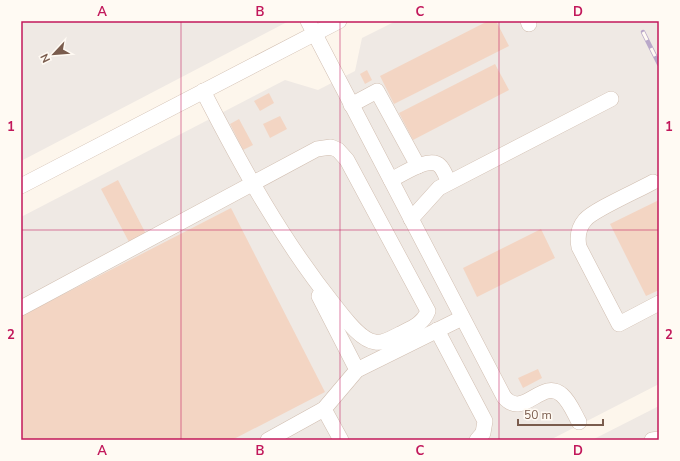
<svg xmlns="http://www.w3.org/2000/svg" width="680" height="461" viewBox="0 0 680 461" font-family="'Nunito Sans',sans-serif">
  <rect width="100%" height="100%" fill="#fdf6ec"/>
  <g fill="#efe9e4">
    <path d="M21 21H287V22L21 161Z"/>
    <path d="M396 21H659V384L550 440H21V217L285 80 318 90 355 71 362 38Z"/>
    <path d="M659 406V440H592Z"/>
  </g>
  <g fill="#f3d5c3">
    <path d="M488 21H496L509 46 394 104 380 76Z"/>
    <path d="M495 64 509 90 413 140 399 113Z"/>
    <path d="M367 70 372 80 365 84 360 74Z"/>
    <path d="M269 93 274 103 260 111 254 101Z"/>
    <path d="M280 116 287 129 270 138 263 124Z"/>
    <path d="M239 119 253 145 243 150 230 124Z"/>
    <path d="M118 180 146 234 129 242 101 189Z"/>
    <path d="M659 200V290L646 296 610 224Z"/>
    <path d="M231 208 325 392 232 440H21V316Z"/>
    <path d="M541 229 555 258 477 297 463 268Z"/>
    <path d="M538 369 542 378 523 388 518 378Z"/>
  </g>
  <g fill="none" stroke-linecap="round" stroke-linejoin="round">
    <g stroke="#d1beb0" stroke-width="16">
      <g id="minor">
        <path d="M308 21 504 397C524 420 542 377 562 395 570 402 574 413 579 422"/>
        <path d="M528 21 529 24"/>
        <path d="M351 105 377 91 418 166"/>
        <path d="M391 180C401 175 430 155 440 166 444 170 446 177 449 182"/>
        <path d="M653 182C639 190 593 210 585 220 578 228 577 237 579 247L619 324 659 303"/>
        <path d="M21 186 339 21"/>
        <path d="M411 219 439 188 611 99"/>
        <path d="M319 296 357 370"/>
        <path d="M21 308 317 149 331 147 338 150 347 160 428 311C423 324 412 328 400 334 393 337 384 344 375 342 360 340 344 317 335 306 282 240 242 167 203 91"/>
        <path d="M437 330 485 421 483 433 477 440"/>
        <path d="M324 409 341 440"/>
        <path d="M268 440 324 409 357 370 462 318"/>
        <path d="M652 440 659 439"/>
      </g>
    </g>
    <use href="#minor" stroke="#fff" stroke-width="15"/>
    <g stroke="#b9a8c9" stroke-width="4.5">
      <path id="rail" d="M643 32 659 64"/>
    </g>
    <use href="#rail" stroke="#fffaf3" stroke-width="3" stroke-dasharray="9" stroke-linecap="butt"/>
  </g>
  <path fill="none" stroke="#c2185b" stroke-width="1" stroke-opacity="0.55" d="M181 21V440M340 21V440M499 21V440M21 230H659"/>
  <rect width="680" height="461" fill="none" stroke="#fffaf3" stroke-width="44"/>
  <g transform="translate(54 54) rotate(244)" stroke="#fffaf3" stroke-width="3" paint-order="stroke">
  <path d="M0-3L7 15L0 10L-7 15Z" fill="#7a5c4d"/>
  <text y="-6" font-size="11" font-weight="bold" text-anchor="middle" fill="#7a5c4d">N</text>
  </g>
  <path d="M518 419v6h85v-6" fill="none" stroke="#7a5c4d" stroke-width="2"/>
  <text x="524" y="419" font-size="12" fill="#7a5c4d" stroke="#fffaf3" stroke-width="3" paint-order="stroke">50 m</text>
  <rect x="22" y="22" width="636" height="417" fill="none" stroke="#c2185b" stroke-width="1.5"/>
  <g font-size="13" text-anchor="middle" font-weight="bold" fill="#c2185b">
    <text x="102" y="16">A</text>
    <text x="260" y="16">B</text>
    <text x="420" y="16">C</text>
    <text x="578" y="16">D</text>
    <text x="11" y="131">1</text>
    <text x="669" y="131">1</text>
    <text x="11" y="339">2</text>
    <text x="669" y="339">2</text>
    <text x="102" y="455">A</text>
    <text x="260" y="455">B</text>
    <text x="420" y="455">C</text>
    <text x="578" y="455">D</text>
  </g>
</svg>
